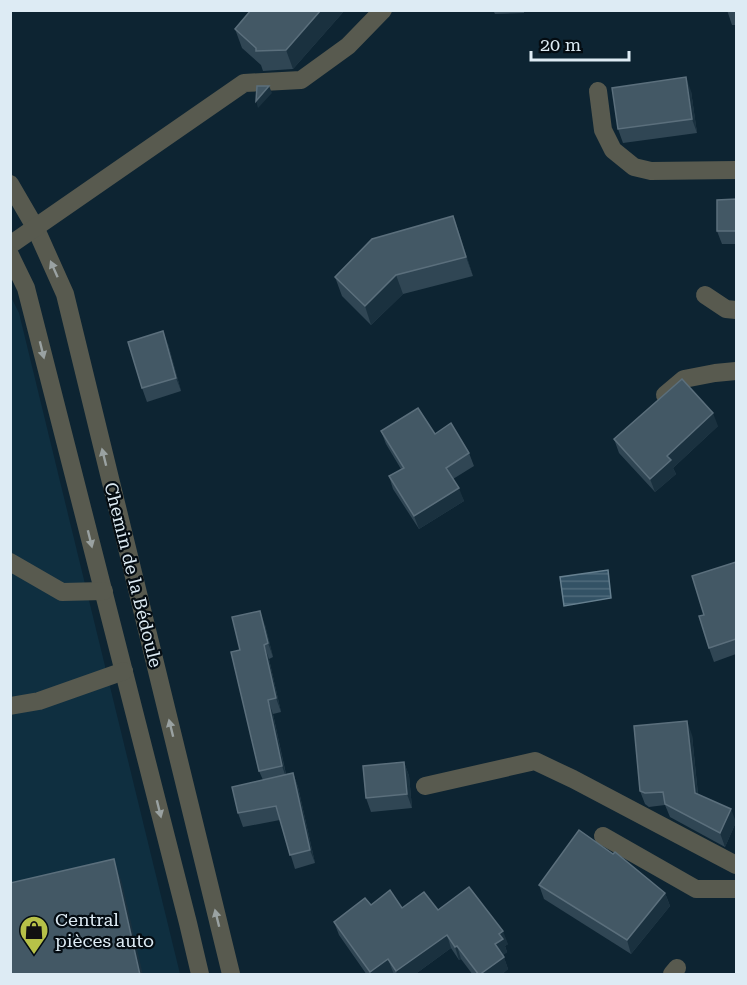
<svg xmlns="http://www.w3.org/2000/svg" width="747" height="985" viewBox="0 0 747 985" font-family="'Roboto Serif',serif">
  <defs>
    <pattern id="water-rules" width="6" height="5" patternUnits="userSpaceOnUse" patternTransform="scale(1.5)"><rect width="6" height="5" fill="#335265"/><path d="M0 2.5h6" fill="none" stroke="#506b7c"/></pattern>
  </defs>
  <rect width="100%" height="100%" fill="#0d2432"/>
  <path fill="#0f2f40" d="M10 295 19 313 180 974H11Z"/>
  <path fill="url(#water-rules)" stroke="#668090" stroke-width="1.5" d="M608 570 611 598 564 606 560 577Z"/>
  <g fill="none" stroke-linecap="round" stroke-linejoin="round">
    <g stroke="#585a4f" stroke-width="18">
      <path d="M598 91 603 130 613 150 634 167 651 171 736 170"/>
      <path d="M10 184 35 227 65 294 231 974"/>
      <path d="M10 245 244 83 301 80 348 46 383 10"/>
      <path d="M10 255 26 288 188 923 200 974"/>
      <path d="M705 295 726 309 736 310"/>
      <path d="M665 395 684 379 715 373 736 371"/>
      <path d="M10 562 62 592 104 591"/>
      <path d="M10 706 39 701 124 671"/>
      <path d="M425 786 535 761 573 779 736 865"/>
      <path d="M603 836 696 889H736"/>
      <path d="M672 974 677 968"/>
    </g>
  </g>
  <g fill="#304654">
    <path d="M345 10 293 69 263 71 261 65 242 48 235 29Z"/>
    <path d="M493 10H524V13L495 14Z"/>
    <path d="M727 10H736V25H732Z"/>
    <path d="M691 91 697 133 623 143 618 129Z"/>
    <path d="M736 199V244H722L717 231Z"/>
    <path d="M453 216 473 276 403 294 371 325 342 296 335 277Z"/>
    <path d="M168 344 181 391 147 402 142 388Z"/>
    <path d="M718 426 673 468 676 474 655 492 619 453 614 439Z"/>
    <path d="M381 431 435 434 469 453 474 466 453 479 464 501 419 529 393 489 389 476 401 469 386 444Z"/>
    <path d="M736 562V654L714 662 709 648Z"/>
    <path d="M265 625 273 657 269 659 281 712 273 714 286 774 293 773 298 787 315 863 295 869 280 820 243 827 238 813 263 780 259 771 240 650Z"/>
    <path d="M692 735 698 794 736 822 725 847 670 817 665 805 649 807 645 804 640 791Z"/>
    <path d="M404 762 409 776 412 808 371 812 366 798Z"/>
    <path d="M539 885 665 893 670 906 631 954 544 899Z"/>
    <path d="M371 905 402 908 438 910 508 944 505 946 507 952 503 955 508 969 501 975H473L461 959 459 960 451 948 414 975H394L393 972 390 975H367L339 935 334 922Z"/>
  </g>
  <g fill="#1a313f">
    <path d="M321 10H345L293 69 286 50Z"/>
    <path d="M686 77 691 91 697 133 692 119Z"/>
    <path d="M269 86 272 93 258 108 256 101Z"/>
    <path d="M453 216 460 235 473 276 466 257Z"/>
    <path d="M396 275 403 294 371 325 365 306Z"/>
    <path d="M163 331 168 344 181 391 176 378Z"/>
    <path d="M713 413 718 426 673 468 676 474 655 492 650 479 667 456Z"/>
    <path d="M459 488 464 501 419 529 414 516Z"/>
    <path d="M260 611 265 625 273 657 268 643Z"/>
    <path d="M264 645 269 659 281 712 276 698Z"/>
    <path d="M268 700 273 714 287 780 282 766Z"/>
    <path d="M687 721 692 735 699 806 695 793Z"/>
    <path d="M404 762 409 776 412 808 407 794Z"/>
    <path d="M293 773 298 787 315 863 310 850Z"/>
    <path d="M731 809 736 822 725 847 720 833Z"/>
    <path d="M114 859 122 883 143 975H140Z"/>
    <path d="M665 893 670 906 631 954 627 940Z"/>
    <path d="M503 931 508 944 505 946 507 952 500 957 495 944 499 934Z"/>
    <path d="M447 935 451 948 414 975H397L396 971Z"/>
    <path d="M457 946 461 959 459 960 455 947Z"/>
    <path d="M504 957 508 969 501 975H479Z"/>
    <path d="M388 959 393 972 390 975H371L370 972Z"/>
  </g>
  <g fill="#435865" stroke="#5b6f7c" stroke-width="1.5">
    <path d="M251 10H321L286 50 256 51V48L235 29Z"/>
    <path d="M686 77 692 119 618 129 612 88Z"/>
    <path d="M257 86H269L256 101Z"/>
    <path d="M736 199V231H717V200Z"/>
    <path d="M453 216 466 257 396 275 365 306 335 277 372 239Z"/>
    <path d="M163 331 176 378 142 388 128 342Z"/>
    <path d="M682 379 713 413 667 456 671 460 650 479 614 439Z"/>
    <path d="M418 408 435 434 451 423 469 453 446 468 459 488 414 516 389 476 404 468 381 431Z"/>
    <path d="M736 562V639L709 648 699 616 704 615 692 576Z"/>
    <path d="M260 611 268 643 264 645 276 698 268 700 282 766 259 771 231 652 240 650 232 617Z"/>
    <path d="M687 721 695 793 731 809 720 833 665 804 663 792 645 793 640 791 634 726Z"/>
    <path d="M404 762 407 794 366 798 363 766Z"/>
    <path d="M293 773 310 850 290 855 276 806 238 813 232 787Z"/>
    <path d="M579 830 613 854 615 852 665 893 627 940 539 885Z"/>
    <path d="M114 859 140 975H10V883Z"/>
    <path d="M469 887 503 931 499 934 503 939 495 944 504 957 479 975 457 946 455 947 447 935 396 971 388 959 370 972 334 922 365 898 371 905 390 890 402 908 424 892 438 910Z"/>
  </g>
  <defs><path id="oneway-solid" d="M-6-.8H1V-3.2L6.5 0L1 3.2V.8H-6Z" transform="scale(1.5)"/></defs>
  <g fill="#9aa2a2">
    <use href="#oneway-solid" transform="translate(54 269) rotate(-114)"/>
    <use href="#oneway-solid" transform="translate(42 350) rotate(76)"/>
    <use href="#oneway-solid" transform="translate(104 457) rotate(-104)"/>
    <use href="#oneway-solid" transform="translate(90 539) rotate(76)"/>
    <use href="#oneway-solid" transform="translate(171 728) rotate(-104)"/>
    <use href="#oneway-solid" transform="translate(159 809) rotate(76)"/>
    <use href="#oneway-solid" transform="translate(217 918) rotate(-104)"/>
  </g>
  <defs>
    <g id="shop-pin" transform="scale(1.5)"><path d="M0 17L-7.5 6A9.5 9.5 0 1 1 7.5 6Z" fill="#b7c148" stroke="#040c12"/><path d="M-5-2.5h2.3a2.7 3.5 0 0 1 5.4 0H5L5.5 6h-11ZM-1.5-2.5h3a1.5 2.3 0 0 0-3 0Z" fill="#111"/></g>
  </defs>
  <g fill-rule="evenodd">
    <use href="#shop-pin" x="34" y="930"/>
  </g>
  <g text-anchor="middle" stroke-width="4.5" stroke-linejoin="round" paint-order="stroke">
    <g font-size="18" fill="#ddebf4" stroke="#040c12">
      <text transform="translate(133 575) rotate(76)" y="6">Chemin de la Bédoule</text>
    </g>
    <g font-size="18" fill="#ddebf4" stroke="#040c12" text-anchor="start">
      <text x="55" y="926">Central<tspan x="55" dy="21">pièces auto</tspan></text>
    </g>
  </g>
  <rect width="747" height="985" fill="none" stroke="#ddebf4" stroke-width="24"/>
  <path d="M531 51v9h98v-9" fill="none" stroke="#ddebf4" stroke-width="3"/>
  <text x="540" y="51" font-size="18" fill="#ddebf4" stroke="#040c12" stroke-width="4.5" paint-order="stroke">20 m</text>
</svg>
